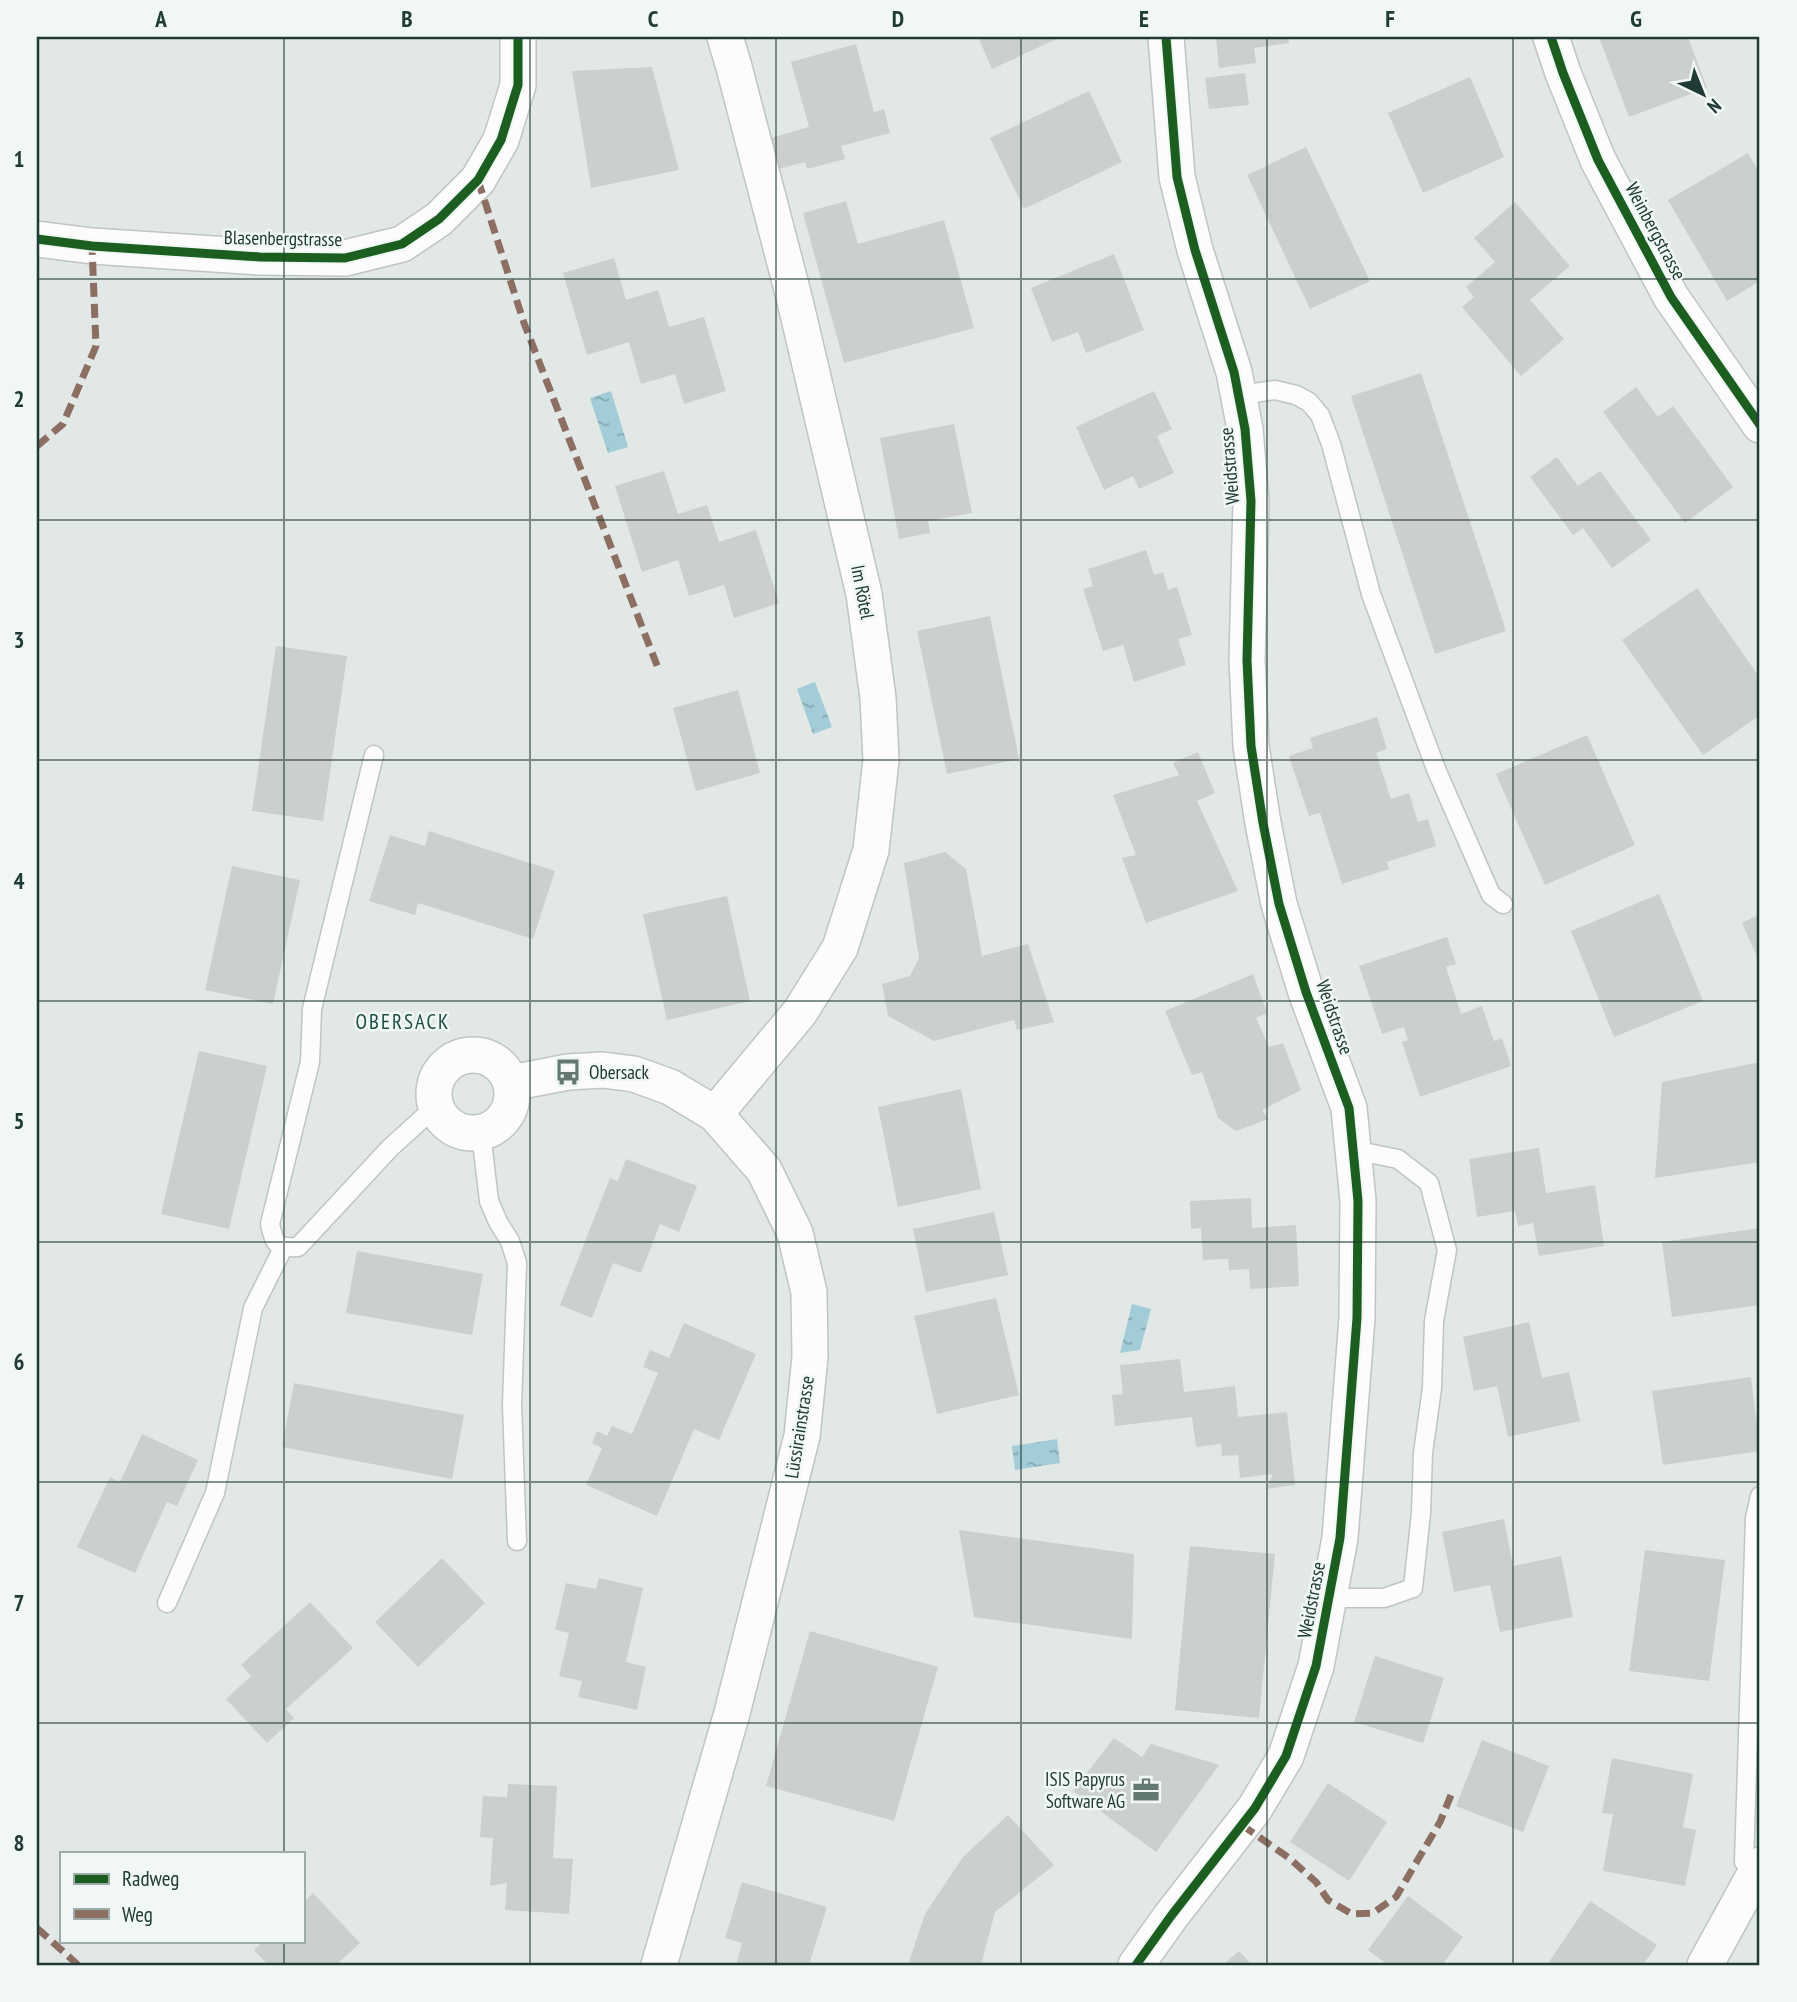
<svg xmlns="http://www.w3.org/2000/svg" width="1797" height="2002" viewBox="0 0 1797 2002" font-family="'PT Sans Narrow',sans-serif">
  <defs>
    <pattern id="water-ripples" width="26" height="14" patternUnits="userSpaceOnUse" patternTransform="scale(1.75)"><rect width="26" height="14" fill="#a1ccd8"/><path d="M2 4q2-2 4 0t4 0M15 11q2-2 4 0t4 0" fill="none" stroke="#83a7b0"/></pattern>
  </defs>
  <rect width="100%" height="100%" fill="#e2e8e5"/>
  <g fill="url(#water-ripples)">
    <path d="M611 391 628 447 608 453 590 398Z"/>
    <path d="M815 682 832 727 813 734 797 689Z"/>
    <path d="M1132 1304 1151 1309 1140 1350 1120 1353Z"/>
    <path d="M1057 1439 1060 1463 1015 1470 1012 1446Z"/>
  </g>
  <g fill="#cbd0ce">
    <path d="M978 37H1061L992 69Z"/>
    <path d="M1216 37H1288L1289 43 1254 48 1256 63 1219 68Z"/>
    <path d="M1599 37H1688L1707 88 1629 117Z"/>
    <path d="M856 44 874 112 884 109 890 133 841 146 845 159 807 169 805 162 775 170 767 139 809 127 791 62Z"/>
    <path d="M652 67 679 170 591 188 572 71Z"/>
    <path d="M1245 73 1249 105 1209 109 1205 78Z"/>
    <path d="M1470 77 1504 157 1423 193 1388 113Z"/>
    <path d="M1089 91 1122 162 1024 209 990 138Z"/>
    <path d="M1306 147 1370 281 1310 309 1247 175Z"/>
    <path d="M1748 153 1760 174V281L1727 301 1668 200Z"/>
    <path d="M846 201 858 244 944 220 974 328 844 363 803 213Z"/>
    <path d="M1515 202 1570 266 1530 300 1564 339 1521 376 1462 307 1474 297 1466 287 1495 262 1474 238Z"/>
    <path d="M1114 254 1144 330 1086 353 1078 332 1052 342 1031 288Z"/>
    <path d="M614 258 626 300 658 290 669 327 704 317 726 391 684 404 675 374 641 384 629 342 587 355 563 273Z"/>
    <path d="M1421 373 1506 631 1435 654 1351 396Z"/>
    <path d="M1636 387 1658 417 1673 406 1733 487 1685 523 1603 412Z"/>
    <path d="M1154 391 1172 429 1157 436 1174 473 1139 489 1133 476 1104 490 1076 427Z"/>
    <path d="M954 424 972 513 928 521 930 533 899 539 880 438Z"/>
    <path d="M1557 457 1578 486 1600 471 1651 540 1612 568 1583 528 1573 535 1530 477Z"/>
    <path d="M664 471 678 514 707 505 719 542 756 530 779 603 734 618 724 585 689 596 678 560 642 572 615 486Z"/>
    <path d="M1146 550 1154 575 1163 572 1168 590 1177 587 1192 635 1178 639 1186 665 1134 682 1123 645 1103 651 1083 589 1093 586 1088 569Z"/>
    <path d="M1697 588 1760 678V715L1703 755 1622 640Z"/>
    <path d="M990 616 1019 759 947 774 917 631Z"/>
    <path d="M276 646 347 656 323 821 252 811Z"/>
    <path d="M738 690 760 773 696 791 673 708Z"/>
    <path d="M1377 717 1387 749 1376 753 1391 799 1409 793 1418 822 1428 819 1436 846 1387 862 1389 869 1342 884 1320 813 1309 816 1289 756 1313 748 1310 738Z"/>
    <path d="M1587 735 1635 845 1545 885 1496 774Z"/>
    <path d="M1198 752 1215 793 1197 801 1238 891 1146 923 1122 858 1136 855 1113 795 1179 775 1173 763Z"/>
    <path d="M429 831 555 871 533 939 418 903 415 915 369 901 390 835 425 846Z"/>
    <path d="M945 852 966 869 982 956 1028 944 1054 1022 1017 1030 1014 1020 934 1041 888 1016 882 984 910 976 919 958 904 863Z"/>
    <path d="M232 866 300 880 273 1004 205 990Z"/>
    <path d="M1659 894 1703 1001 1614 1037 1571 931Z"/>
    <path d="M727 896 750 1001 667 1020 643 914Z"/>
    <path d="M1760 914V963L1742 923Z"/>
    <path d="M1447 937 1456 964 1446 967 1461 1014 1482 1006 1494 1041 1502 1038 1511 1066 1420 1097 1402 1042 1408 1040 1404 1027 1382 1034 1359 966Z"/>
    <path d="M1253 974 1267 1013 1256 1018 1269 1047 1283 1043 1301 1090 1262 1110 1268 1119 1236 1131 1218 1118 1202 1072 1192 1075 1165 1011Z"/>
    <path d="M199 1051 267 1066 229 1229 161 1214Z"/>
    <path d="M1760 1062V1162L1655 1178 1662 1082Z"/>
    <path d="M961 1089 981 1189 898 1207 878 1107Z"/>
    <path d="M1539 1148 1546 1193 1595 1185 1604 1246 1539 1256 1533 1223 1518 1226 1515 1211 1477 1217 1469 1159Z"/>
    <path d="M626 1159 697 1186 679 1232 660 1224 641 1273 613 1263 592 1318 560 1305 610 1178 618 1181Z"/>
    <path d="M1251 1198 1252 1228 1296 1225 1299 1286 1250 1289 1249 1269 1229 1270 1228 1259 1203 1260 1201 1228 1191 1229 1190 1201Z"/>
    <path d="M994 1212 1008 1275 926 1292 913 1229Z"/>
    <path d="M1760 1228V1305L1672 1317 1662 1242Z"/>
    <path d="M357 1251 483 1274 472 1335 346 1313Z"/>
    <path d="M996 1298 1019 1395 937 1414 914 1316Z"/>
    <path d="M1529 1322 1542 1378 1569 1372 1580 1421 1508 1437 1497 1386 1474 1391 1463 1337Z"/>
    <path d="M684 1323 756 1354 719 1440 694 1429 657 1516 586 1485 602 1448 592 1443 597 1431 607 1436 612 1426 632 1434 658 1373 643 1367 650 1350 669 1358Z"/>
    <path d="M1180 1359 1184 1392 1235 1386 1238 1417 1287 1412 1295 1485 1266 1489 1273 1474 1240 1478 1238 1455 1222 1456 1221 1444 1196 1447 1192 1417 1115 1426 1112 1395 1123 1394 1120 1365Z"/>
    <path d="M1751 1377 1760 1451 1663 1465 1652 1391Z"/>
    <path d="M294 1383 464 1415 452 1479 282 1447Z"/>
    <path d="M142 1434 198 1460 177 1506 167 1502 135 1573 77 1547 110 1477 120 1482Z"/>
    <path d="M1504 1519 1513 1566 1561 1556 1573 1617 1500 1632 1490 1585 1454 1592 1442 1532Z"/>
    <path d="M959 1530 1134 1554 1132 1639 974 1617Z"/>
    <path d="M1190 1546 1275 1554 1259 1718 1175 1710Z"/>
    <path d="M1645 1550 1725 1560 1709 1681 1629 1671Z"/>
    <path d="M442 1558 485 1603 418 1667 375 1622Z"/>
    <path d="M599 1578 643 1588 626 1662 646 1667 637 1710 578 1697 582 1681 559 1676 569 1633 555 1630 566 1583 596 1589Z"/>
    <path d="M310 1602 353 1648 286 1709 294 1718 267 1743 226 1699 251 1676 241 1665Z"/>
    <path d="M810 1631 938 1667 894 1821 766 1786Z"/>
    <path d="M1375 1656 1444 1678 1423 1743 1354 1722Z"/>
    <path d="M1114 1738 1142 1757 1151 1744 1219 1765 1156 1852 1073 1791Z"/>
    <path d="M1482 1740 1549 1766 1523 1832 1456 1806Z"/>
    <path d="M1612 1758 1693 1774 1683 1827 1696 1830 1685 1886 1603 1871 1613 1814 1602 1813Z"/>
    <path d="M1328 1783 1387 1822 1349 1881 1290 1842Z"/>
    <path d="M508 1784 557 1786 553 1858 573 1859 569 1914 505 1910 507 1883 490 1886 493 1838 480 1837 483 1796 507 1797Z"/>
    <path d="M1008 1815 1054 1865 995 1912 981 1965H908L925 1914 963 1857Z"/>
    <path d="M742 1882 827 1907 809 1965H736L742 1943 725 1938Z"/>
    <path d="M313 1893 360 1943 336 1965H268L254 1950 263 1941H303V1903Z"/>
    <path d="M1408 1896 1463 1937 1442 1965H1388L1368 1950Z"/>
    <path d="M1590 1901 1657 1945 1643 1965H1547Z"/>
    <path d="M1239 1951 1252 1965H1223Z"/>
  </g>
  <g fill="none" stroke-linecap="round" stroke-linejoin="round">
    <g stroke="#bfc5c3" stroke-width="21">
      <g id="service">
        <path d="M1239 395 1275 390 1296 395 1309 402 1320 415 1331 444 1371 594 1436 769 1491 895 1503 904"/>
        <path d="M374 755 312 1009 310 1062 270 1224C275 1245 276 1248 298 1247L390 1148 435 1107"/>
        <path d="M481 1133 489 1201 498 1222 510 1241 517 1263 512 1405 517 1541"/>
        <path d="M1329 1598H1384L1413 1588 1421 1513 1423 1453 1432 1388 1434 1321 1447 1250 1429 1183 1398 1159 1353 1150"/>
        <path d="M167 1603 215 1493 253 1308 283 1248"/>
        <path d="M1757 1874 1744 1862 1755 1518 1760 1496"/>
      </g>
    </g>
    <g stroke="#bfc5c3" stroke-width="38">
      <g id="minor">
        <path d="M1551 37 1563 73 1598 160 1671 297 1760 425"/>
        <path d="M37 239 92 246 260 257 345 258 402 244 439 219 478 180 501 140 518 85V37"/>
        <circle cx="473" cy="1094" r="39"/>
        <path d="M511 1083 568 1072 603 1070 634 1074 670 1087 715 1114 764 1170 795 1233 809 1292 810 1357 802 1436 732 1713 659 1965"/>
        <path d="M715 1114 800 1012 840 948 871 850 881 760 878 698 864 594 795 301 734 67 725 37"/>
        <path d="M1136 1965 1171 1916 1255 1808 1286 1756 1316 1666 1340 1538 1357 1318 1358 1201 1349 1108 1306 992 1279 904 1263 823 1251 746 1247 660 1251 501 1245 429 1234 372 1195 250 1177 177 1166 37"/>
        <path d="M1705 1965 1760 1865"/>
      </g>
    </g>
    <use href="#service" stroke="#fbfcfb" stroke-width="18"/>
    <use href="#minor" stroke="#fbfcfb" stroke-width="35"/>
    <g stroke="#8d6e63" stroke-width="7" stroke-dasharray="14 7" stroke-linecap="butt">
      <path d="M478 180 524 323 658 668"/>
      <path d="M37 446 63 424 96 346 92 246"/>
      <path d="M1242 1825 1289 1858 1316 1882 1328 1900 1352 1914 1373 1913 1396 1897 1440 1822 1451 1795"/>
      <path d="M37 1928 78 1965"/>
    </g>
    <g stroke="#f0f7f4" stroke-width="13">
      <g id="cycleway">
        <path d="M1551 37 1563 73 1598 160 1671 297 1760 425"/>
        <path d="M37 239 92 246 260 257 345 258 402 244 439 219 478 180 501 140 518 85V37"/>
        <path d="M1136 1965 1171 1916 1255 1808 1286 1756 1316 1666 1340 1538 1357 1318 1358 1201 1349 1108 1306 992 1279 904 1263 823 1251 746 1247 660 1251 501 1245 429 1234 372 1195 250 1177 177 1166 37"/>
      </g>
    </g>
    <use href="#cycleway" stroke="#1b5e20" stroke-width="9"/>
  </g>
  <path fill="none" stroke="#203b36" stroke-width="2" stroke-opacity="0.55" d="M284 37V1853M530 37V1965M776 37V1965M1021 37V1965M1267 37V1965M1513 37V1965M37 279H1760M37 520H1760M37 760H1760M37 1001H1760M37 1242H1760M37 1482H1760M37 1723H1760M284 1941V1965"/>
  <defs>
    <g id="bus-bare" transform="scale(2.1)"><path d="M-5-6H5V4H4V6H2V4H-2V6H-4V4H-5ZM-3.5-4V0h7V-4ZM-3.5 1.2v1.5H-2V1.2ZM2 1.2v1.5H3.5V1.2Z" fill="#647873" stroke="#f0f7f4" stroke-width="2.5" paint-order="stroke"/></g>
    <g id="office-bare" transform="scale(2.1)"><path d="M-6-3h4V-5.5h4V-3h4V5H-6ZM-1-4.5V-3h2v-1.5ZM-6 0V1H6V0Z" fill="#647873" stroke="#f0f7f4" stroke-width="2.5" paint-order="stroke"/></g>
  </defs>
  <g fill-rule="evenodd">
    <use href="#bus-bare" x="568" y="1072"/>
    <use href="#office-bare" x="1146" y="1790"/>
  </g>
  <g text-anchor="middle" stroke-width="5" stroke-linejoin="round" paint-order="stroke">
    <g font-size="19" fill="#203b36" stroke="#f0f7f4">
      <text transform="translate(1656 231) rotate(62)" y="7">Weinbergstrasse</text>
      <text transform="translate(283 238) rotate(1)" y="7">Blasenbergstrasse</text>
      <text transform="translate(1229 466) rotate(-95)" y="7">Weidstrasse</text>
      <text transform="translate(863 592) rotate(79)" y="7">Im Rötel</text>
      <text transform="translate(1335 1017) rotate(71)" y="7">Weidstrasse</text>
      <text transform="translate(799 1427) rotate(-81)" y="7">Lüssirainstrasse</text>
      <text transform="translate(1311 1600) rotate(-79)" y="7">Weidstrasse</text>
    </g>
    <g font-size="19" fill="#203b36" stroke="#f0f7f4" text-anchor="start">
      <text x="589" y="1079">Obersack</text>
      <text x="1125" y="1786" text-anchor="end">ISIS Papyrus<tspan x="1125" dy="22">Software AG</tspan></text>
    </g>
    <g font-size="21" letter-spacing="2" fill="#1c4d45" stroke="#f0f7f4">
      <text x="403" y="1029">OBERSACK</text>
    </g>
  </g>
  <rect width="1797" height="2002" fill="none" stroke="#f0f7f4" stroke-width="77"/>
  <rect x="60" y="1852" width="245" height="91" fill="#f0f7f4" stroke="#9daca8" stroke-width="2"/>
  <rect x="74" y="1874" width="35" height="10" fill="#1b5e20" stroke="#9daca8" stroke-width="2"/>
  <text x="122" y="1886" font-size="21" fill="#203b36">Radweg</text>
  <rect x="74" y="1909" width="35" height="10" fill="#8d6e63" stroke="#9daca8" stroke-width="2"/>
  <text x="122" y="1922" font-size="21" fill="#203b36">Weg</text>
  <g transform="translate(1703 94) rotate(137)" stroke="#f0f7f4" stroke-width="5" paint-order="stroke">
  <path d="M0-5L12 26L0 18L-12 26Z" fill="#203b36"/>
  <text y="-10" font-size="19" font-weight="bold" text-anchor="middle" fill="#203b36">N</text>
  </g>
  <rect x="38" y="38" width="1720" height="1926" fill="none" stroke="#203b36" stroke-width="2.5"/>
  <g font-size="23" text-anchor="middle" font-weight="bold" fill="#203b36">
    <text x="161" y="27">A</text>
    <text x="407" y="27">B</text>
    <text x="653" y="27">C</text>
    <text x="898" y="27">D</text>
    <text x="1144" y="27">E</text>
    <text x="1390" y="27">F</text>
    <text x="1636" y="27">G</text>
    <text x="19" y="167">1</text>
    <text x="19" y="407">2</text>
    <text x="19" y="648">3</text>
    <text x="19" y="889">4</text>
    <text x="19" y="1129">5</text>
    <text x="19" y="1370">6</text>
    <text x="19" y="1611">7</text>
    <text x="19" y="1851">8</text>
  </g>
</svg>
